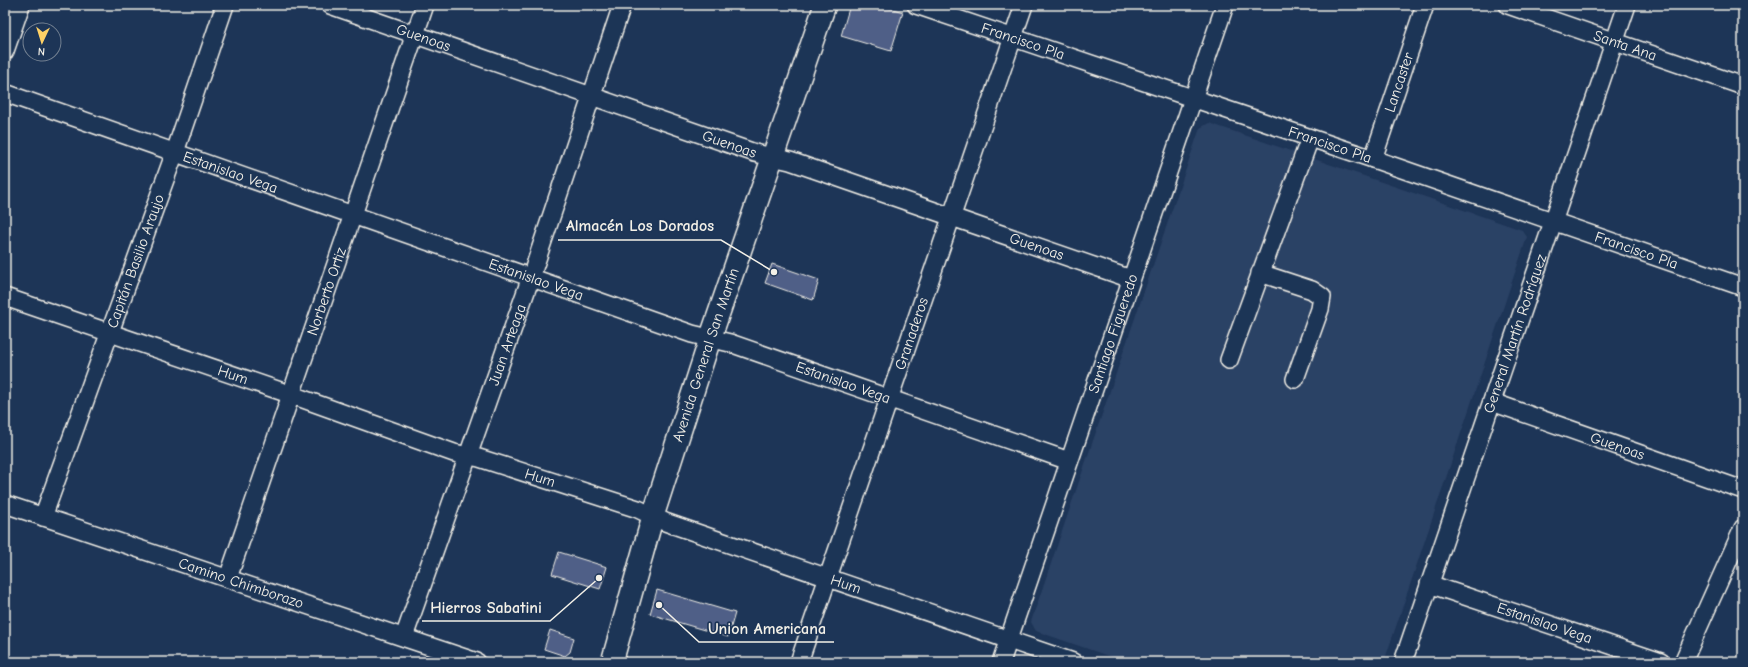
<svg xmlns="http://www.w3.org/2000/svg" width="1748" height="667" viewBox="0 0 1748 667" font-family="'Comic Neue',sans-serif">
  <rect width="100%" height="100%" fill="#1d3557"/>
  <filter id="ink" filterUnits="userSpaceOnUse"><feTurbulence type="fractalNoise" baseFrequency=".025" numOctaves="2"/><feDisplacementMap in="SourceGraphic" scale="8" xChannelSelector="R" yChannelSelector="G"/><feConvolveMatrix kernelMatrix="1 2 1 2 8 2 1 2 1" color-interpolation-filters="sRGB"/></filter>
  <g filter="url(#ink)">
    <path fill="#2c4265" d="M1209 123 1522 230 1527 237 1384 662H1126L1036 631 1031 622 1200 128Z"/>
    <g fill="#505f87" stroke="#f4f1e8">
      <path d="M850 5H880L903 12 891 51 841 36Z"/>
      <path d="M772 264 819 280 813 300 765 283Z"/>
      <path d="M559 552 607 567 600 589 552 574Z"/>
      <path d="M657 590 735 613 728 637 650 614Z"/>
      <path d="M550 630 574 638 570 652 565 656 544 649Z"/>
    </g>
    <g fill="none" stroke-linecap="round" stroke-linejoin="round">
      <g stroke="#f4f1e8" stroke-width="20">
        <g id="minor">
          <path id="s1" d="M330 5 755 153 790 161 1131 279"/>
          <path id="s2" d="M916 5 1373 159 1743 287"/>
          <path id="s3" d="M1508 5 1743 86"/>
          <path d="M5 51 21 5"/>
          <path id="s4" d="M5 93 692 334 730 343 1069 461"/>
          <path id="s5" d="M1373 159 1425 5"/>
          <path d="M1260 273 1312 290 1322 297 1320 309 1295 379"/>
          <path id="s6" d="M5 297 292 395 454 453 479 458 638 509 665 522 1073 662"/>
          <path d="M1229 360 1310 138"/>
          <path id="s7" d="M1492 402 1743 490"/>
          <path id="s8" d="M5 504 477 662"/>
          <path id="s9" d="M43 517 175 152 225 5"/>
          <path id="s10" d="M228 578 425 5"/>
          <path id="s11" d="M1429 584 1661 662"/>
          <path id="s12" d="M404 637 531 277 622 5"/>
          <path id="s13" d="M799 662 1024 5"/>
          <path id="s14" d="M1001 662 1225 5"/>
          <path id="s15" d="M1403 662 1627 5"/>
          <path d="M1683 662 1743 528"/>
        </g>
      </g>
      <g stroke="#f4f1e8" stroke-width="24">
        <g id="major">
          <path id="s16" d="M612 662 653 516 710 339 825 5"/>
        </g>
      </g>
      <use href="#minor" stroke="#1d3557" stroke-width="17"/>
      <use href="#major" stroke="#1d3557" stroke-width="21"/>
    </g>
  </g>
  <g text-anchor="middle" stroke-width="3.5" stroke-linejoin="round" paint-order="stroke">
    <g font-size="15" fill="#f4f1e8" stroke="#1d3557">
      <text dy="5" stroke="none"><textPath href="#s1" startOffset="99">Guenoas</textPath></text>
      <text dy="5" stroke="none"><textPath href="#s2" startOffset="113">Francisco Pla</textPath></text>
      <text dy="5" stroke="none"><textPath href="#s3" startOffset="124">Santa Ana</textPath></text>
      <text dy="5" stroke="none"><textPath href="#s5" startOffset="81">Lancaster</textPath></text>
      <text dy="5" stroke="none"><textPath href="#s1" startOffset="423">Guenoas</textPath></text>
      <text dy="5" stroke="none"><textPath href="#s2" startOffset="437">Francisco Pla</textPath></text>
      <text dy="5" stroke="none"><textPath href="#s4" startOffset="239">Estanislao Vega</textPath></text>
      <text dy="5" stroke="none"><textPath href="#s1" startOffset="747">Guenoas</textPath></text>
      <text dy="5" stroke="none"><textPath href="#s2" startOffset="761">Francisco Pla</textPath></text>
      <text dy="5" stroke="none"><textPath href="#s9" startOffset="272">Capitán Basilio Araujo</textPath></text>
      <text dy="5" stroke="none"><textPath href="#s4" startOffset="563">Estanislao Vega</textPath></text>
      <text dy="5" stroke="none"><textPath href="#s10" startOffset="303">Norberto Ortiz</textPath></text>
      <text dy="5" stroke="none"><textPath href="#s13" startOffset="347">Granaderos</textPath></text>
      <text dy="5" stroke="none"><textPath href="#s14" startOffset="347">Santiago Figueredo</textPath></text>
      <text dy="5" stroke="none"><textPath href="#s15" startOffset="347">General Martín Rodríguez</textPath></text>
      <text dy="5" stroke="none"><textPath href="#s12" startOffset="310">Juan Arteaga</textPath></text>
      <text dy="5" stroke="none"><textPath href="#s16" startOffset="321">Avenida General San Martín</textPath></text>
      <text dy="5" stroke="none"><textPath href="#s6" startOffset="241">Hum</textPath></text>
      <text dy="5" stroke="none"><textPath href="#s4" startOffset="887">Estanislao Vega</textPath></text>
      <text dy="5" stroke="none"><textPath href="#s7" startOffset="133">Guenoas</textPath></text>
      <text dy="5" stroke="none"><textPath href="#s6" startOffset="565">Hum</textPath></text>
      <text dy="5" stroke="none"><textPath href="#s8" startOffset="249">Camino Chimborazo</textPath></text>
      <text dy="5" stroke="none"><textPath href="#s6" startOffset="889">Hum</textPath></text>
      <text dy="5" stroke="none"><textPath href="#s11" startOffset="122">Estanislao Vega</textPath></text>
    </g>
  </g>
  <path fill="none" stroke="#f4f1e8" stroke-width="1.5" d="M774 272L721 240H558M599 578L550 621H422M659 605L699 642H834"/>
  <g fill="#f4f1e8" stroke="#1d3557" stroke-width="1.5">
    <circle cx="774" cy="272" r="4"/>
    <circle cx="599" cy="578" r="4"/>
    <circle cx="659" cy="605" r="4"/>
  </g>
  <g font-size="16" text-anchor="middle" font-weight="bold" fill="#f4f1e8" stroke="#1d3557" stroke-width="3.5" stroke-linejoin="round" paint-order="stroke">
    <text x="640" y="231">Almacén Los Dorados</text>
    <text x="486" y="613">Hierros Sabatini</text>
    <text x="767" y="634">Union Americana</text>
  </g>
  <rect width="1748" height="667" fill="none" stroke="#1d3557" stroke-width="20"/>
  <rect x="10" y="10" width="1728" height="647" fill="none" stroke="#f4f1e8" stroke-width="1.5" filter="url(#ink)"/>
  <g transform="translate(42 42) rotate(184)"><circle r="19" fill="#1d3557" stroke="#738091"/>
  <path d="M0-3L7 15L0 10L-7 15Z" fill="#ffd166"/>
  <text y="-6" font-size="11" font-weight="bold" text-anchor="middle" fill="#f4f1e8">N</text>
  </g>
</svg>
